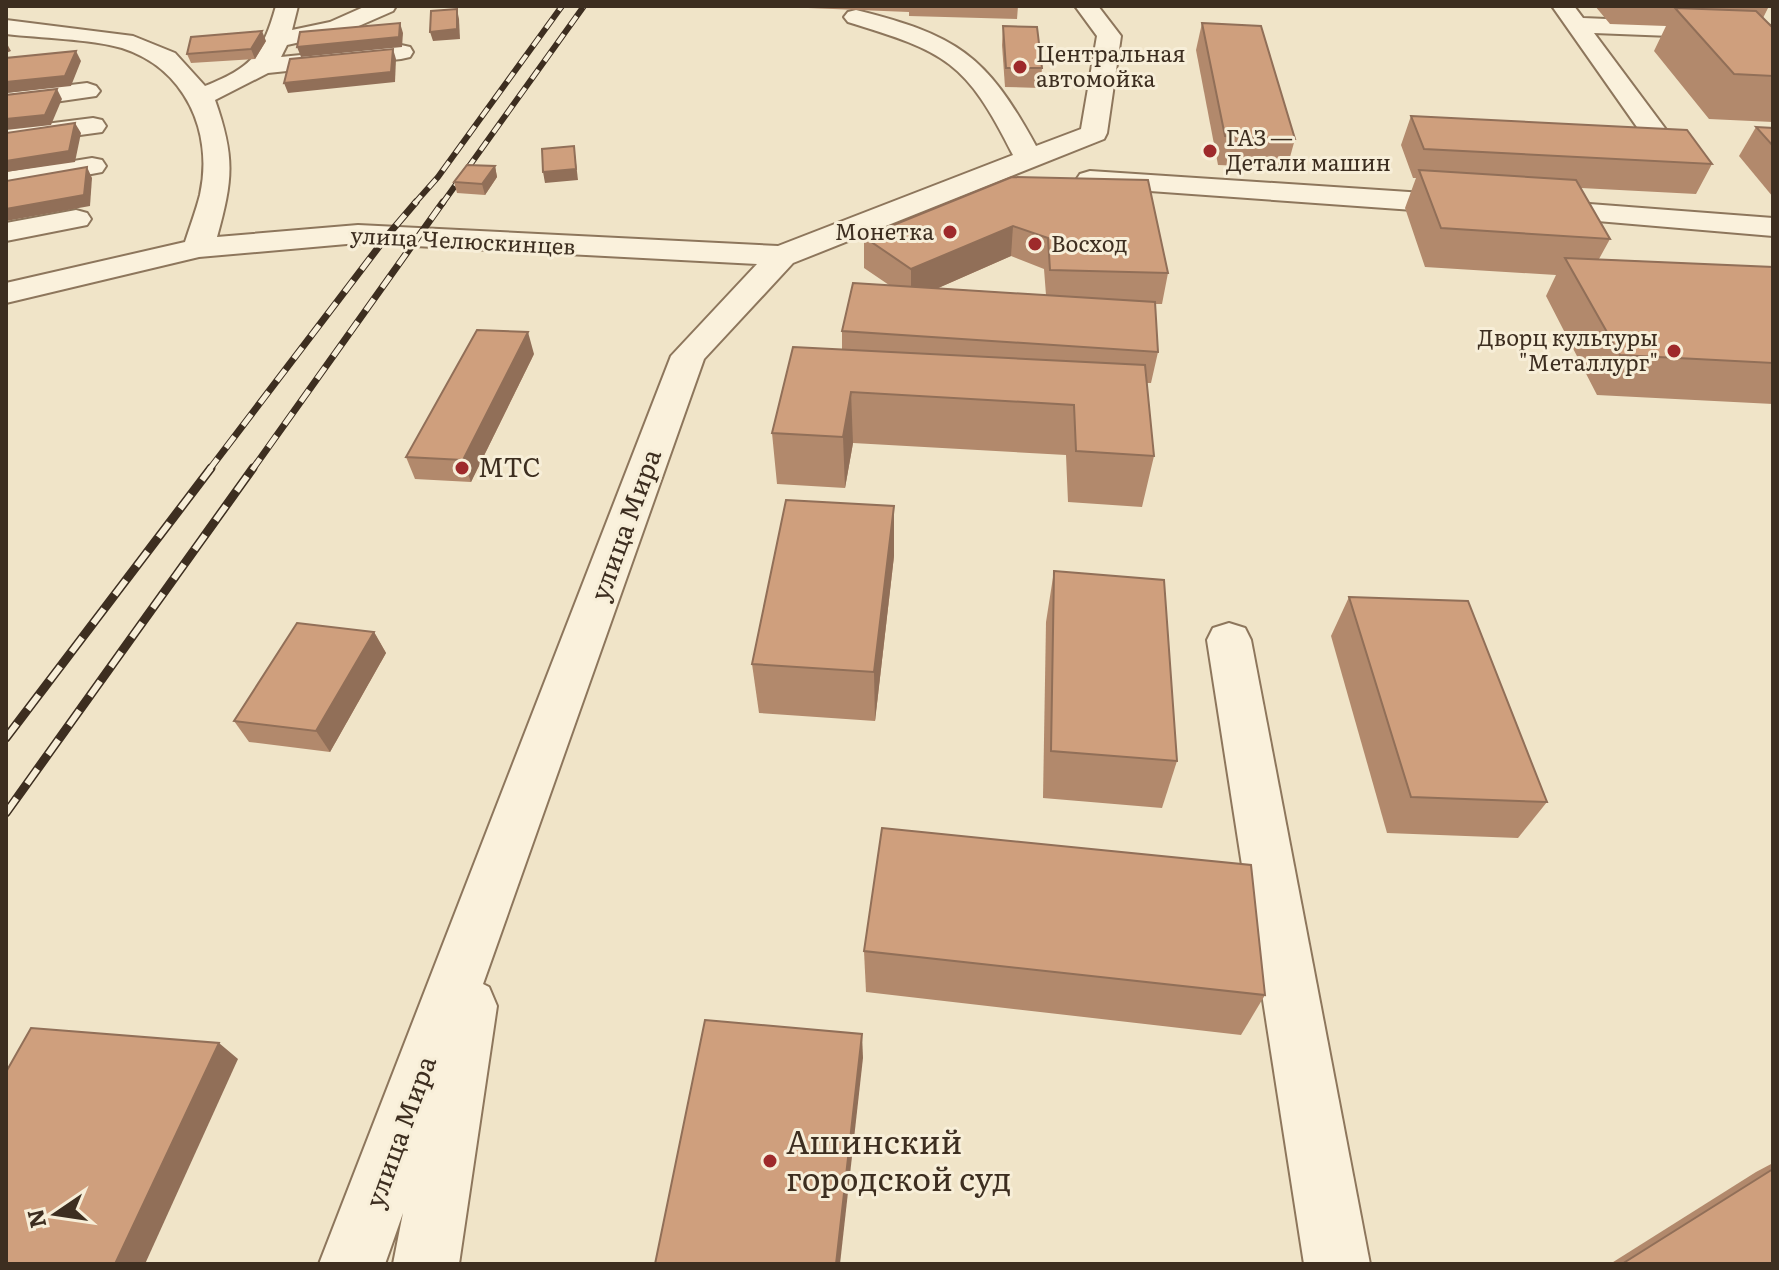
<svg xmlns="http://www.w3.org/2000/svg" width="1779" height="1270" viewBox="0 0 1779 1270" font-family="Literata,serif">
  <rect width="100%" height="100%" fill="#f0e4c8"/>
  <g fill="none" stroke-linecap="round" stroke-linejoin="round">
    <g stroke="#8d765c" stroke-width="4">
      <g id="minor">
        <path d="M276 6H298L292 30 330 22 366 6H396L393 11 345 32 287 45 281 57 401 45 410 47 413 52 410 57 401 59 268 73 215 100C235 157 233 179 217 237L358 225 778 246 1013 155C966 61 946 52 848 22L844 17 848 12 856 10C956 35 986 54 1036 146L1081 129 1097 36 1075 6H1098L1121 36 1107 133 1104 139 793 263 704 359 483 984 489 987 497 1006 459 1264H393L403 1213 385 1264H319L671 356 757 264 358 243 199 257 6 303V283L185 242C190 226 196 211 200 195 214 132 185 68 122 48 90 39 40 38 6 34V20L133 36 175 53 205 86C252 67 262 55 276 6Z"/>
        <path d="M1552 6H1574L1583 18 1773 26V40L1594 33 1667 131 1664 137H1644Z"/>
        <path d="M87 83 96 86 100 91 96 96 6 109V93Z"/>
        <path d="M93 118 102 120 106 126 102 132 6 145V129Z"/>
        <path d="M92 158 102 160 106 166 102 172 6 190V172Z"/>
        <path d="M1090 171 1469 196 1479 199 1484 205 1479 211 1469 214 1080 186 1076 180 1080 174Z"/>
        <path d="M1537 200 1773 218V236L1527 215 1522 209 1527 203Z"/>
        <path d="M76 210 87 213 91 219 87 225 6 241V223Z"/>
        <path d="M1229 623 1245 628 1251 640 1370 1264H1304L1207 640 1213 628Z"/>
      </g>
    </g>
    <use href="#minor" fill="#faf1dc" fill-rule="evenodd"/>
    <g stroke="#3d2e20" stroke-width="6">
      <g id="rail-far2">
        <path d="M414 204 438 177 562 6"/>
        <path d="M442 204 584 6"/>
      </g>
    </g>
    <g stroke="#3d2e20" stroke-width="7">
      <g id="rail-far1">
        <path d="M209 470 387 236 416 202"/>
        <path d="M252 470 443 202"/>
      </g>
    </g>
    <g stroke="#3d2e20" stroke-width="9">
      <g id="rail">
        <path d="M6 738 211 468"/>
        <path d="M6 813 253 468"/>
      </g>
    </g>
    <use href="#rail-far2" stroke="#f7eed8" stroke-width="4" stroke-dasharray="11" stroke-linecap="butt"/>
    <use href="#rail-far1" stroke="#f7eed8" stroke-width="5" stroke-dasharray="14" stroke-linecap="butt"/>
    <use href="#rail" stroke="#f7eed8" stroke-width="6" stroke-dasharray="18" stroke-linecap="butt"/>
  </g>
  <g fill="#b2896c" fill-rule="evenodd">
    <path d="M808 6H1018L1017 19 909 16V12L808 8Z"/>
    <path d="M1595 6H1769L1763 18 1773 28V122L1709 119 1654 51 1666 26 1610 24Z"/>
    <path d="M1202 23 1295 139 1287 168 1218 165 1196 50Z"/>
    <path d="M1003 26 1042 68 1040 88 1005 87 1002 45Z"/>
    <path d="M266 41 255 59 191 63 187 54Z"/>
    <path d="M1411 116 1712 164 1696 194 1581 188 1610 239 1599 259 1773 267V404L1597 395 1546 296 1556 275 1425 267 1405 208 1416 178H1413L1401 145Z"/>
    <path d="M1756 127 1773 128V197L1739 156Z"/>
    <path d="M495 166 497 177 485 195 457 193 454 182Z"/>
    <path d="M1012 177 1168 273 1162 304H1155L1158 352 1151 383H1147L1154 456 1142 507 1068 502 1066 455 853 443 845 488 777 484 772 433 842 349V331L889 285 864 268V237ZM1011 256 1044 269 1046 295 938 288Z"/>
    <path d="M534 354 471 482 415 479 406 457Z"/>
    <path d="M894 556 875 721 759 713 752 664Z"/>
    <path d="M1054 571 1177 761 1162 808 1043 798 1046 622Z"/>
    <path d="M1349 597 1547 802 1518 838 1387 833 1331 636Z"/>
    <path d="M374 632 386 653 330 752 249 742 234 721Z"/>
    <path d="M864 951 1265 995 1241 1035 866 992Z"/>
    <path d="M1773 1163V1264H1610L1756 1172Z"/>
  </g>
  <g fill="#916f58">
    <path d="M457 9 459 19 460 39 433 41 430 32Z"/>
    <path d="M400 23 403 33 402 47 301 57 297 47Z"/>
    <path d="M262 31 266 41 255 59 251 49Z"/>
    <path d="M6 42 11 51 6 53Z"/>
    <path d="M393 49 396 59 395 82 288 93 284 83Z"/>
    <path d="M76 51 81 61 71 86 6 93V82Z"/>
    <path d="M57 89 62 99 51 125 6 130V119Z"/>
    <path d="M75 123 81 133 75 162 6 172V161Z"/>
    <path d="M574 146 578 180 545 183 543 172Z"/>
    <path d="M495 166 497 177 485 195 482 184Z"/>
    <path d="M87 167 92 178 90 206 6 221V209Z"/>
    <path d="M1013 226 1011 256 911 300V269Z"/>
    <path d="M528 332 534 354 471 482 463 460Z"/>
    <path d="M851 392 853 443 845 488 843 437Z"/>
    <path d="M894 506V556L875 721 874 672Z"/>
    <path d="M374 632 386 653 330 752 316 731Z"/>
    <path d="M862 1034 863 1058 840 1264H836Z"/>
    <path d="M219 1043 238 1059 145 1264H115Z"/>
  </g>
  <g fill="#cf9f7d" stroke="#916f58" stroke-width="2">
    <path d="M1675 8 1756 11 1773 28V76L1734 74Z"/>
    <path d="M457 9V29L430 32 431 11Z"/>
    <path d="M400 23 399 37 297 47 300 32Z"/>
    <path d="M1202 23 1261 26 1295 139 1225 136Z"/>
    <path d="M1003 26 1037 27 1042 68H1006Z"/>
    <path d="M262 31 251 49 187 54 191 37Z"/>
    <path d="M393 49 391 72 284 83 290 59Z"/>
    <path d="M76 51 65 76 6 82V58Z"/>
    <path d="M57 89 45 115 6 119V95Z"/>
    <path d="M1411 116 1687 130 1712 164 1424 149Z"/>
    <path d="M75 123 69 151 6 161V133Z"/>
    <path d="M1756 127 1773 128V146Z"/>
    <path d="M574 146 576 169 543 172 542 149Z"/>
    <path d="M467 165 495 166 482 184 454 182Z"/>
    <path d="M87 167 84 195 6 209V181Z"/>
    <path d="M1419 170 1576 180 1610 239 1441 228Z"/>
    <path d="M1012 177 1148 180 1168 273 1050 270 1048 238 1013 226 911 269 864 237Z"/>
    <path d="M1565 258 1773 267V363L1620 355Z"/>
    <path d="M853 283 1155 302 1158 352 842 331Z"/>
    <path d="M477 330 528 332 463 460 406 457Z"/>
    <path d="M793 347 1145 365 1154 456 1076 451 1074 405 851 392 843 437 772 433Z"/>
    <path d="M786 500 894 506 874 672 752 664Z"/>
    <path d="M1054 571 1164 580 1177 761 1051 751Z"/>
    <path d="M1349 597 1468 601 1547 802 1411 797Z"/>
    <path d="M297 623 374 632 316 731 234 721Z"/>
    <path d="M882 828 1251 865 1265 995 864 951Z"/>
    <path d="M705 1020 862 1034 836 1264H655Z"/>
    <path d="M31 1028 219 1043 115 1264H6V1072Z"/>
    <path d="M1773 1169V1264H1622Z"/>
  </g>
  <g fill="#9e2a2b" stroke="#f7eed8" stroke-width="3">
    <circle cx="1020" cy="67" r="8"/>
    <circle cx="1210" cy="151" r="8"/>
    <circle cx="950" cy="232" r="8"/>
    <circle cx="1035" cy="244" r="8"/>
    <circle cx="1674" cy="351" r="8"/>
    <circle cx="462" cy="468" r="8"/>
    <circle cx="770" cy="1161" r="8"/>
  </g>
  <g text-anchor="middle" stroke-width="6" stroke-linejoin="round" paint-order="stroke">
    <g font-size="22" fill="#3d2e20" stroke="#f7eed8" text-anchor="start">
      <text x="1036" y="62">Центральная<tspan x="1036" dy="25">автомойка</tspan></text>
      <text x="1226" y="146">ГАЗ —<tspan x="1226" dy="25">Детали машин</tspan></text>
      <text x="934" y="240" text-anchor="end">Монетка</text>
      <text x="1051" y="252">Восход</text>
      <text x="1658" y="346" text-anchor="end">Дворц культуры<tspan x="1658" dy="25">"Металлург"</tspan></text>
    </g>
    <g font-size="22" fill="#3d2e20" stroke="#f7eed8">
      <text transform="translate(463 241) rotate(3)" y="8">улица Челюскинцев</text>
    </g>
    <g font-size="26" fill="#3d2e20" stroke="#f7eed8" text-anchor="start">
      <text x="478" y="477">МТС</text>
    </g>
    <g font-size="26" fill="#3d2e20" stroke="#f7eed8">
      <text transform="translate(626 525) rotate(-70)" y="9">улица Мира</text>
      <text transform="translate(401 1132) rotate(-70)" y="9">улица Мира</text>
    </g>
    <g font-size="32" fill="#3d2e20" stroke="#f7eed8" text-anchor="start">
      <text x="786" y="1154">Ашинский<tspan x="786" dy="37">городской суд</tspan></text>
    </g>
  </g>
  <rect width="1779" height="1270" fill="none" stroke="#3d2e20" stroke-width="16"/>
  <g transform="translate(56 1214) rotate(257)" stroke="#f7eed8" stroke-width="6" paint-order="stroke">
  <path d="M0-6L14 30L0 20L-14 30Z" fill="#3d2e20"/>
  <text y="-12" font-size="22" font-weight="bold" text-anchor="middle" fill="#3d2e20">N</text>
  </g>
</svg>
